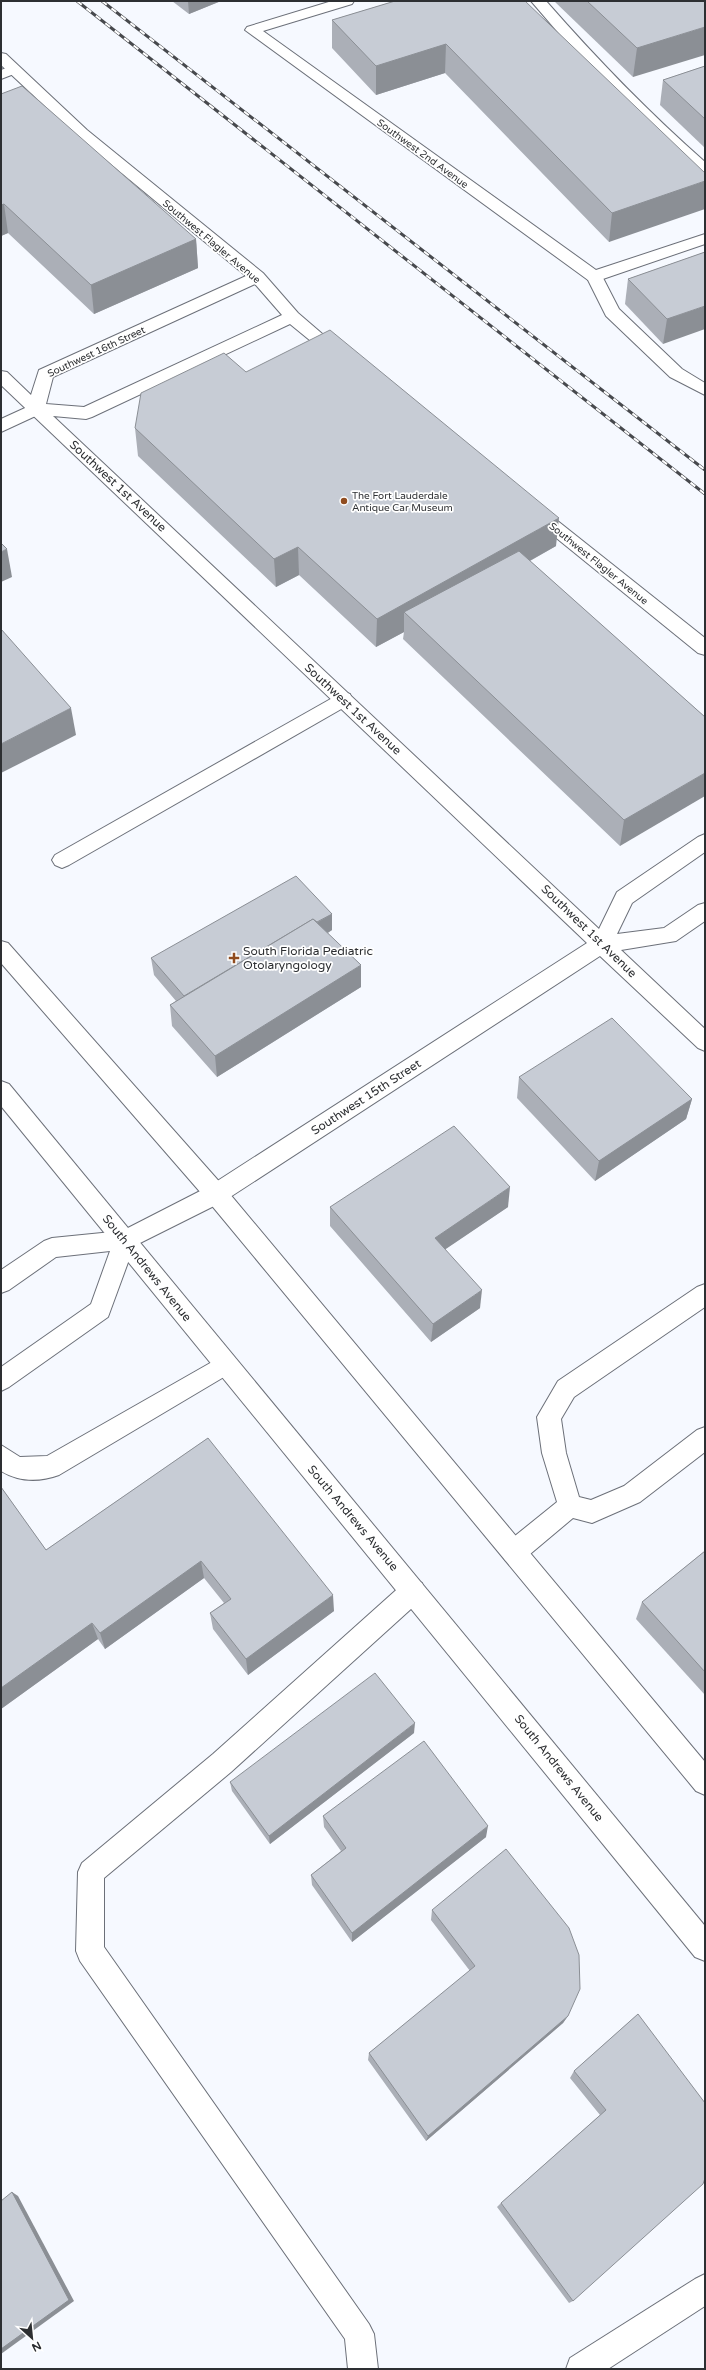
<svg xmlns="http://www.w3.org/2000/svg" width="706" height="2370" viewBox="0 0 706 2370" font-family="'Varela Round',sans-serif">
  <rect width="100%" height="100%" fill="#f6f9ff"/>
  <g fill="none" stroke-linecap="round" stroke-linejoin="round">
    <g stroke="#6c7079" stroke-width="2">
      <g id="lane">
        <path d="M531 1H546C596 58 648 112 705 162V175L700 173 654 132 574 51Z"/>
        <path d="M14 65 21 69 19 72 1 79V70Z"/>
        <path d="M594 271 600 272 602 276 619 309 682 369 705 383V395L670 377 606 316 586 276 588 272Z"/>
        <path d="M36 403 42 405 44 409 42 413 1 432V419Z"/>
        <path d="M343 692 350 694 352 699 350 704 69 865 62 868 55 865 52 860 55 855Z"/>
        <path d="M705 1284V1307L574 1397 561 1419 566 1453 579 1497 591 1500 624 1486 697 1430 705 1427V1452L640 1502 592 1523 573 1518 523 1560 514 1564 505 1560 502 1552 505 1544 557 1502 542 1453 537 1417 558 1381 697 1287Z"/>
        <path d="M226 1354 234 1357 238 1364 234 1371 59 1475C40 1482 19 1482 1 1471V1445L20 1457 47 1456Z"/>
        <path d="M413 1579 422 1583 425 1591 422 1599 231 1772 104 1878V1947L369 2324 374 2334 378 2369H348L345 2339 80 1961 76 1951 78 1872 82 1863 213 1754 404 1583Z"/>
      </g>
    </g>
    <g stroke="#6c7079" stroke-width="2">
      <g id="street">
        <path d="M332 1H354L352 4 263 31 596 270 705 234V244L600 280H588L245 30 247 27Z"/>
        <path d="M1 53 6 54 87 130 263 273 298 313 348 356 346 360H334L290 324 92 417 86 419 53 416 599 929 617 892 698 837 705 834V852L632 903 617 934 664 928 698 905 705 903V921L676 941 621 950 705 1029V1051L698 1048 600 956 224 1201 134 1246 108 1317 9 1387 1 1391V1367L91 1304 110 1251 56 1257 9 1290 1 1293V1270L44 1241 52 1238 122 1231 208 1187 587 943 1 385V371L7 372 31 395 39 370 246 276 77 136 1 65ZM255 284 282 315 84 407 46 404 53 377Z"/>
        <path d="M534 505 540 507 705 638V655L698 653 528 515 525 511 528 507Z"/>
        <path d="M705 2274V2306L608 2369H566L570 2358 695 2279Z"/>
      </g>
    </g>
    <g stroke="#6c7079" stroke-width="2">
      <g id="secondary">
        <path d="M1 941 8 943 224 1187 705 1762V1795L696 1791 208 1201 1 963Z"/>
        <path d="M1 1081 9 1084 705 1926V1961L695 1957 1 1106Z"/>
      </g>
    </g>
    <use href="#lane" fill="#fff" fill-rule="evenodd"/>
    <use href="#street" fill="#fff" fill-rule="evenodd"/>
    <use href="#secondary" fill="#fff" fill-rule="evenodd"/>
    <g stroke="#47494d" stroke-width="3">
      <g id="rail">
        <path d="M77 1 705 494"/>
        <path d="M102 1 705 470"/>
      </g>
    </g>
    <use href="#rail" stroke="#fff" stroke-width="2" stroke-dasharray="6" stroke-linecap="butt"/>
  </g>
  <g fill="#abafb7">
    <path d="M172 1H221L189 14Z"/>
    <path d="M395 1 705 173 609 242 445 73 376 95 332 48V20Z"/>
    <path d="M554 1H705L633 77Z"/>
    <path d="M705 66V148L660 105 663 80Z"/>
    <path d="M1 94 196 239 198 268 94 314 8 233 1 236Z"/>
    <path d="M705 252 663 344 625 304 628 279Z"/>
    <path d="M246 372 556 546 530 561 705 717 620 846 403 639 404 632 376 647 299 575 276 587 138 456 135 428Z"/>
    <path d="M332 914V930L328 933 361 987 217 1077 172 1026 170 1005 176 1001 154 975 151 958Z"/>
    <path d="M519 1077 692 1099 686 1119 595 1181 517 1098Z"/>
    <path d="M330 1207H508L445 1249 480 1308 431 1342 330 1226Z"/>
    <path d="M208 1438 334 1611 248 1675 213 1629 210 1613 224 1603 204 1578 105 1649 98 1639 1 1709V1487L46 1550Z"/>
    <path d="M705 1551V1695L636 1619 642 1602Z"/>
    <path d="M414 1733 270 1844 232 1791 230 1782Z"/>
    <path d="M323 1816 486 1837 352 1942 312 1885 311 1875 341 1851 324 1827Z"/>
    <path d="M432 1910 568 2016 563 2023 426 2141 368 2060 369 2053 470 1971 431 1920Z"/>
    <path d="M638 2014 573 2301 569 2303 497 2207 501 2203 600 2115 570 2078 574 2071Z"/>
  </g>
  <g fill="#8b8f95">
    <path d="M188 1H221L189 14Z"/>
    <path d="M705 27V55L633 77 637 48Z"/>
    <path d="M446 44 445 73 376 95V66Z"/>
    <path d="M705 181V209L609 242 612 213Z"/>
    <path d="M4 204 8 233 1 236V205Z"/>
    <path d="M196 239 198 268 94 314 91 285Z"/>
    <path d="M705 306V329L663 344 667 319Z"/>
    <path d="M559 518 556 546 417 624 404 612V632L376 647 377 619Z"/>
    <path d="M298 547 299 575 276 587 274 559Z"/>
    <path d="M7 549 12 577 1 582V552Z"/>
    <path d="M71 708 76 735 1 773V744Z"/>
    <path d="M705 773V796L620 846 624 820Z"/>
    <path d="M332 914V930L188 1015 186 999Z"/>
    <path d="M361 965V987L217 1077 215 1056Z"/>
    <path d="M692 1099 686 1119 595 1181 599 1161Z"/>
    <path d="M510 1187 508 1207 434 1257 435 1238Z"/>
    <path d="M482 1290 480 1308 431 1342 433 1324Z"/>
    <path d="M201 1561 204 1578 105 1649 100 1633Z"/>
    <path d="M333 1595 334 1611 248 1675 246 1659Z"/>
    <path d="M92 1623 98 1639 1 1709V1688Z"/>
    <path d="M415 1723 414 1733 270 1844 269 1836Z"/>
    <path d="M488 1826 486 1837 352 1942V1933Z"/>
    <path d="M568 2016 563 2023 426 2141 428 2136Z"/>
    <path d="M12 2192 18 2196 74 2301 1 2354Z"/>
  </g>
  <g fill="#c7ccd5" stroke="#8b8f95">
    <path d="M395 1H525L705 173V181L612 213 446 44 376 66 332 20Z"/>
    <path d="M587 1H705V27L637 48Z"/>
    <path d="M705 66V119L663 80Z"/>
    <path d="M22 86 196 239 91 285 4 204 1 205V94Z"/>
    <path d="M705 252V306L667 319 628 279Z"/>
    <path d="M330 330 559 518 377 619 298 547 274 559 135 428 141 393 224 353 246 372Z"/>
    <path d="M1 543 7 549 1 552Z"/>
    <path d="M519 551 705 717V773L624 820 404 612Z"/>
    <path d="M1 629 71 708 1 744Z"/>
    <path d="M296 876 332 914 317 922 313 919 184 996 151 958Z"/>
    <path d="M313 919 361 965 215 1056 170 1005Z"/>
    <path d="M612 1018 692 1099 599 1161 519 1077Z"/>
    <path d="M454 1126 510 1187 435 1238 482 1290 433 1324 330 1207Z"/>
    <path d="M208 1438 333 1595 246 1659 210 1613 231 1599 201 1561 100 1633 92 1623 1 1688V1487L46 1550Z"/>
    <path d="M705 1551V1672L642 1602Z"/>
    <path d="M375 1673 415 1723 269 1836 230 1782Z"/>
    <path d="M424 1741 488 1826 352 1933 311 1875 346 1848 323 1816Z"/>
    <path d="M506 1849 569 1928 579 1955 580 1989 568 2016 428 2136 369 2053 475 1966 432 1910Z"/>
    <path d="M638 2014 705 2103V2178L703 2184 573 2301 501 2203 606 2110 574 2071Z"/>
    <path d="M12 2192 69 2300 1 2349V2201Z"/>
  </g>
  <g fill="#904c1f" stroke="#fff" stroke-width="1.5">
    <circle cx="344" cy="501" r="4"/>
    <path d="M232 952h4v4h4v4h-4v4h-4v-4h-4v-4h4z"/>
  </g>
  <g text-anchor="middle" stroke-width="3.5" stroke-linejoin="round" paint-order="stroke">
    <g font-size="10" fill="#2d2f32" stroke="#fff">
      <text transform="translate(423 153) rotate(36)" y="4">Southwest 2nd Avenue</text>
      <text transform="translate(212 241) rotate(40)" y="4">Southwest Flagler Avenue</text>
      <text transform="translate(96 351) rotate(-25)" y="4">Southwest 16th Street</text>
      <text transform="translate(599 563) rotate(39)" y="4">Southwest Flagler Avenue</text>
    </g>
    <g font-size="10" fill="#2d2f32" stroke="#fff" text-anchor="start">
      <text x="352" y="499">The Fort Lauderdale<tspan x="352" dy="12">Antique Car Museum</tspan></text>
    </g>
    <g font-size="12" fill="#2d2f32" stroke="#fff">
      <text transform="translate(118 486) rotate(43)" y="4">Southwest 1st Avenue</text>
      <text transform="translate(353 709) rotate(43)" y="4">Southwest 1st Avenue</text>
      <text transform="translate(589 931) rotate(44)" y="4">Southwest 1st Avenue</text>
      <text transform="translate(366 1097) rotate(-33)" y="4">Southwest 15th Street</text>
      <text transform="translate(147 1268) rotate(51)" y="4">South Andrews Avenue</text>
      <text transform="translate(353 1518) rotate(50)" y="4">South Andrews Avenue</text>
      <text transform="translate(559 1768) rotate(51)" y="4">South Andrews Avenue</text>
    </g>
    <g font-size="12" fill="#2d2f32" stroke="#fff" text-anchor="start">
      <text x="243" y="955">South Florida Pediatric<tspan x="243" dy="14">Otolaryngology</tspan></text>
    </g>
  </g>
  <rect width="706" height="2370" fill="none" stroke="#2d2f32" stroke-width="4"/>
  <g transform="translate(32 2338) rotate(153)" stroke="#ffffff" stroke-width="3" paint-order="stroke">
  <path d="M0-3L7 15L0 10L-7 15Z" fill="#2d2f32"/>
  <text y="-6" font-size="11" font-weight="bold" text-anchor="middle" fill="#2d2f32">N</text>
  </g>
</svg>
